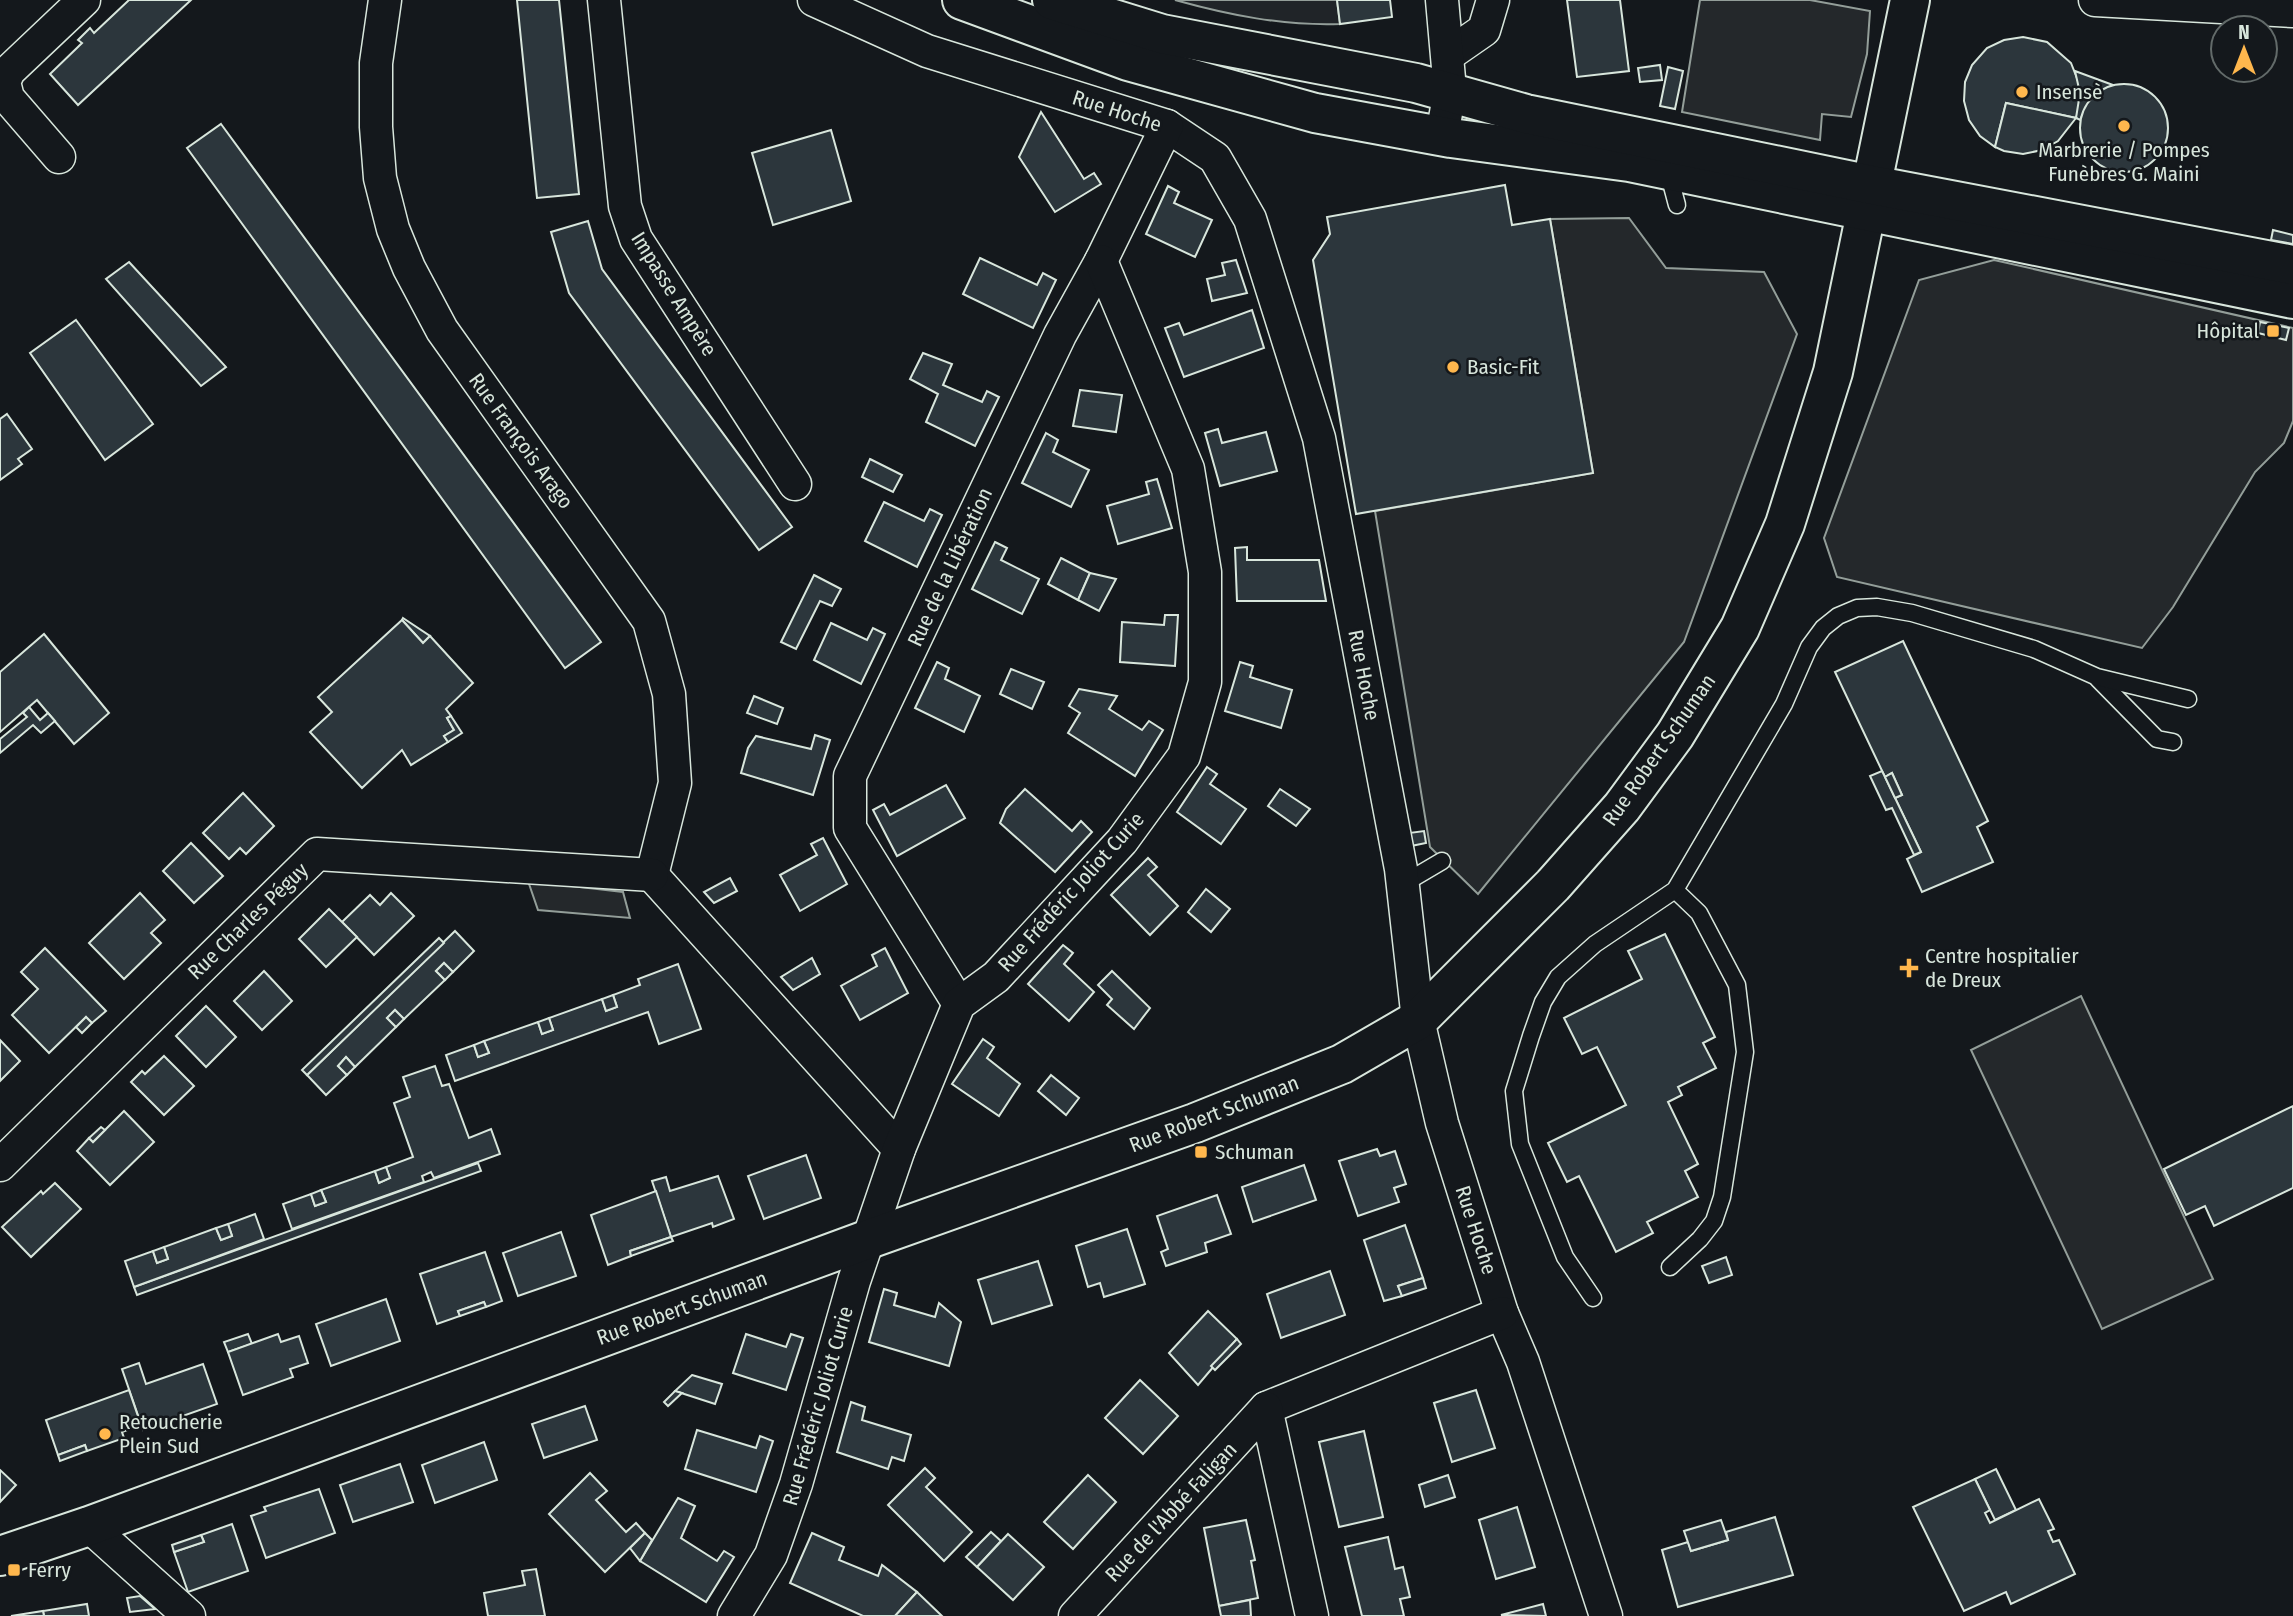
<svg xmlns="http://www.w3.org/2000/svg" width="2293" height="1616" viewBox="0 0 2293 1616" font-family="'Fira Sans Condensed',sans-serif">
  <rect width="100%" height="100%" fill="#14181c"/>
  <path fill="#202428" stroke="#939e99" stroke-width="2" d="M1175 0H1337L1340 24C1283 26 1229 15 1175 0Z"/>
  <g fill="#24282b" stroke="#939e99" stroke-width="2">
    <path d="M1700 0H1810L1870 11 1867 54 1851 117 1822 114 1820 140 1682 112Z"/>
    <path d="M1629 218 1666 268 1764 272 1797 334 1684 642 1478 894 1430 847 1375 511 1593 473 1550 219Z"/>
    <path d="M1994 260 2293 328V421L2284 443 2255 472 2173 607 2142 648 1837 577 1824 538 1919 280Z"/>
    <path d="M528 881 623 892 630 918 538 910Z"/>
    <path d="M2081 996 2213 1279 2102 1329 1971 1050Z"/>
  </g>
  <g fill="#2c363c" stroke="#d8e6dc" stroke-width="2">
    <path d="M129 0H191L78 105 50 74 82 43 78 40 90 28 94 33Z"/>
    <path d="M517 0H559L579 194 537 198Z"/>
    <path d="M1337 0H1390L1392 17 1340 24Z"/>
    <path d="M1567 0H1620L1629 71 1577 77Z"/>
    <path d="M2023 37 2047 42 2071 63 2080 86 2079 109 2076 118 2006 103 1995 147 1980 136 1969 120 1964 101 1965 82 1972 65 1987 48 2004 40Z"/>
    <path d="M1660 65 1662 80 1640 82 1638 68Z"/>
    <path d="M1668 67 1683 71 1675 109 1660 106Z"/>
    <path d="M2075 71 2113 85 2091 98 2080 120 2076 118 2080 93Z"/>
    <circle cx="2124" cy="128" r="44"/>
    <path d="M2006 103 2076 118 2058 141 2042 150 2023 154 2004 151 1995 147Z"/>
    <path d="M1041 112 1084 179 1094 173 1101 184 1055 212 1019 157Z"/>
    <path d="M221 124 601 642 565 668 187 148Z"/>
    <path d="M831 130 851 201 773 225 752 153Z"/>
    <path d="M1505 185 1512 225 1550 219 1593 473 1356 514 1313 260 1330 234 1327 217Z"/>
    <path d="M1168 186 1179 192 1174 203 1212 220 1195 257 1146 234Z"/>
    <path d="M588 221 602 269 792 527 759 550 569 293 551 232Z"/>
    <path d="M2273 230 2293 235V244L2271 240Z"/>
    <path d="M980 258 1037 285 1043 273 1056 280 1033 328 963 294Z"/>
    <path d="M1236 260 1247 293 1212 301 1207 279 1225 275 1222 263Z"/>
    <path d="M129 262 226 367 201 386 106 279Z"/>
    <path d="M1252 310 1264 348 1184 377 1165 328 1179 323 1184 335Z"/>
    <path d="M76 320 153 424 105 460 30 353Z"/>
    <path d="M2260 322 2289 328 2286 340 2258 333Z"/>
    <path d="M923 353 952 364 943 385 982 402 987 391 999 397 975 446 926 422 938 394 910 379Z"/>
    <path d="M1080 390 1122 395 1116 432 1073 426Z"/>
    <path d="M7 414 32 449 18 459 22 464 0 480V419Z"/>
    <path d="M1218 429 1222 443 1266 432 1277 471 1220 486 1205 433Z"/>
    <path d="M1046 433 1058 440 1053 452 1089 470 1071 507 1022 483Z"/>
    <path d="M870 459 902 475 893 492 862 477Z"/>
    <path d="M1157 479 1172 528 1118 544 1107 506 1149 494 1146 482Z"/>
    <path d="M884 502 924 521 930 509 942 515 917 567 865 541Z"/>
    <path d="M995 542 1007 548 1001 560 1039 579 1022 614 972 589Z"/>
    <path d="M1247 547V560H1319L1326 601H1237L1235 548Z"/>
    <path d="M1061 558 1090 573 1078 600 1048 584Z"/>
    <path d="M1090 573 1116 579 1099 611 1078 600Z"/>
    <path d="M814 575 841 589 832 606 820 601 796 649 781 642Z"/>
    <path d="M1165 615H1178L1175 666 1120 662 1122 622 1164 625Z"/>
    <path d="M403 618 430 636 423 643 402 620Z"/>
    <path d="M402 620 423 643 430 636 473 683 446 709 451 716 447 718 454 730 444 736 448 742 411 765 402 750 362 788 310 732 332 712 318 697Z"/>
    <path d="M831 623 867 640 873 628 885 634 861 684 814 660Z"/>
    <path d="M44 634 109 713 74 744 37 700 0 732V672Z"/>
    <path d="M1903 641 1988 821 1977 827 1993 862 1922 892 1907 859 1921 852 1895 798 1902 795 1892 773 1885 777 1835 672Z"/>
    <path d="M937 662 949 668 945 679 980 696 964 732 915 708Z"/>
    <path d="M1240 662 1253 666 1250 677 1292 690 1281 728 1225 711Z"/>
    <path d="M1011 669 1044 682 1032 709 1000 694Z"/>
    <path d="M1079 689 1117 696 1109 709 1142 730 1149 721 1163 730 1135 776 1068 733 1080 713 1069 706Z"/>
    <path d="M754 696 783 708 777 724 747 713Z"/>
    <path d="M29 707 40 720 48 713 55 721 41 733 33 725 0 753V739L27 717 23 713Z"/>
    <path d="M451 716 462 733 448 742 444 736 454 730 447 718Z"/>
    <path d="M815 735 830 740 813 795 741 773 748 748 756 736 811 749Z"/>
    <path d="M1207 767 1217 774 1210 784 1246 809 1221 844 1177 812Z"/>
    <path d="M1882 771 1885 777 1921 852 1914 855 1892 808 1886 810 1870 776Z"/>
    <path d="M1892 773 1902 795 1895 798 1885 777Z"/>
    <path d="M946 785 965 818 897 856 873 810 884 804 890 815Z"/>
    <path d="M1025 789 1072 831 1081 821 1092 832 1055 872 1000 823 1006 809Z"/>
    <path d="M1280 789 1310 809 1296 826 1268 806Z"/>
    <path d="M243 793 274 826 246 854 240 848 229 859 203 833Z"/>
    <path d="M1424 831 1426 843 1411 846 1409 833Z"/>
    <path d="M823 838 847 884 800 911 780 875 817 855 811 844Z"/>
    <path d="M191 843 223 876 194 903 163 871Z"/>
    <path d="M1148 858 1157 867 1148 875 1178 906 1150 935 1111 895Z"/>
    <path d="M730 878 737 891 714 903 704 892Z"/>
    <path d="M1206 889 1230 909 1211 932 1188 912Z"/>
    <path d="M140 893 165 920 151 933 161 943 124 979 89 943Z"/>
    <path d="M391 893 414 916 374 955 342 922 370 895 380 905Z"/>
    <path d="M329 909 357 937 326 967 299 939Z"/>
    <path d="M455 931 474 951 453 972 444 963 436 971 445 980 404 1019 395 1010 387 1018 396 1027 355 1067 346 1057 338 1066 347 1075 326 1095 307 1075Z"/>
    <path d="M1665 934 1715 1037 1703 1043 1716 1068 1678 1087 1682 1095 1668 1102 1698 1164 1685 1171 1698 1197 1647 1222 1653 1233 1616 1252 1579 1176 1567 1182 1548 1143 1626 1105 1597 1047 1582 1054 1564 1018 1642 979 1628 951Z"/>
    <path d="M439 938 444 943 307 1075 302 1070Z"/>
    <path d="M1063 945 1073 953 1064 964 1094 992 1069 1021 1028 984Z"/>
    <path d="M45 948 106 1011 92 1023 86 1017 49 1053 12 1015 38 989 21 972Z"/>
    <path d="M885 948 908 993 860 1020 841 986 877 966 872 955Z"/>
    <path d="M812 958 820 974 793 990 781 977Z"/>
    <path d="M444 963 453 972 445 980 436 971Z"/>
    <path d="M678 964 701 1029 659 1044 648 1012 455 1081 446 1055 474 1045 478 1057 489 1053 484 1041 538 1022 542 1034 553 1030 549 1018 602 999 606 1011 617 1007 613 995 640 985 638 979Z"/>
    <path d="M264 971 292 1001 262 1030 234 1001Z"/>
    <path d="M1112 971 1150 1008 1134 1029 1107 1005 1112 999 1098 985Z"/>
    <path d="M613 995 617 1007 606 1011 602 999Z"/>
    <path d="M206 1006 236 1037 206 1067 176 1036Z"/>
    <path d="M395 1010 404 1019 396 1027 387 1018Z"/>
    <path d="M86 1017 92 1023 82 1033 76 1027Z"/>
    <path d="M549 1018 553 1030 542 1034 538 1022Z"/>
    <path d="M983 1039 994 1047 987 1058 1020 1084 999 1116 952 1084Z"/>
    <path d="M0 1040 20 1061 0 1081Z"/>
    <path d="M484 1041 489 1053 478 1057 474 1045Z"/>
    <path d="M164 1056 194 1086 164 1115 131 1082 142 1071 145 1074Z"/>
    <path d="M346 1057 355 1067 347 1075 338 1066Z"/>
    <path d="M435 1066 442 1086 449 1084 469 1138 491 1129 500 1154 434 1178 431 1172 422 1176 424 1182 292 1229 283 1204 311 1194 315 1206 326 1202 321 1190 375 1171 379 1183 390 1178 386 1167 413 1157 394 1103 410 1097 403 1077Z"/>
    <path d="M1051 1075 1079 1098 1066 1115 1038 1091Z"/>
    <path d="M2293 1106V1188L2214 1226 2205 1206 2186 1215 2164 1169Z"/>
    <path d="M124 1111 154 1142 110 1185 77 1151 89 1138 93 1142Z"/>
    <path d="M101 1127 105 1130 93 1142 89 1138Z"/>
    <path d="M1377 1149 1380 1156 1395 1151 1406 1184 1394 1188 1399 1202 1358 1216 1339 1161Z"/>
    <path d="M806 1155 821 1198 764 1219 748 1176Z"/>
    <path d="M478 1163 481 1171 137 1295 134 1287Z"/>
    <path d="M1304 1165 1316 1200 1253 1222 1242 1187Z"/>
    <path d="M386 1167 390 1178 379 1183 375 1171Z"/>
    <path d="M718 1176 734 1219 713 1227 712 1223 671 1237 652 1181 666 1177 670 1191Z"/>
    <path d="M55 1183 81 1209 31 1257 2 1227 41 1191 43 1194Z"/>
    <path d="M321 1190 326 1202 315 1206 311 1194Z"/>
    <path d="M656 1191 671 1237 630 1251 631 1256 608 1265 591 1215Z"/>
    <path d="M1217 1195 1231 1234 1205 1243 1207 1252 1166 1266 1161 1252 1168 1249 1157 1216Z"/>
    <path d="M255 1214 264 1239 134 1287 125 1261 153 1251 157 1263 168 1259 164 1247 216 1228 221 1240 232 1236 228 1224Z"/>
    <path d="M228 1224 232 1236 221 1240 216 1228Z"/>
    <path d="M1405 1225 1423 1278 1398 1286 1402 1296 1384 1301 1364 1240Z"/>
    <path d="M1127 1229 1145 1284 1104 1297 1100 1283 1088 1287 1076 1246Z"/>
    <path d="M561 1232 576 1276 518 1296 503 1253Z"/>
    <path d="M671 1237 673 1241 631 1256 630 1251Z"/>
    <path d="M164 1247 168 1259 157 1263 153 1251Z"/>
    <path d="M485 1252 502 1301 486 1307 484 1302 458 1311 460 1316 437 1324 420 1274Z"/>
    <path d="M1726 1257 1732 1275 1709 1283 1702 1266Z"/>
    <path d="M1038 1261 1052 1305 992 1324 978 1280Z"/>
    <path d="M1330 1271 1345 1315 1281 1338 1267 1294Z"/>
    <path d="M1423 1278 1426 1288 1402 1296 1398 1286Z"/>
    <path d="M884 1289 897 1293 894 1305 935 1317 939 1303 961 1322 949 1366 869 1342Z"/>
    <path d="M386 1299 400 1341 331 1366 316 1324Z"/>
    <path d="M484 1302 486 1307 460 1316 458 1311Z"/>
    <path d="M1208 1311 1237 1339 1198 1385 1169 1353Z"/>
    <path d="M248 1334 252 1344 228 1352 224 1342Z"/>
    <path d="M278 1334 281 1342 299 1336 308 1363 290 1369 293 1377 243 1395 228 1352Z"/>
    <path d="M746 1334 786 1347 791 1334 803 1338 786 1390 733 1373Z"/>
    <path d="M1237 1339 1241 1344 1215 1370 1211 1366Z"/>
    <path d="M139 1363 146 1384 203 1364 217 1404 143 1430 122 1369Z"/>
    <path d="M692 1375 722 1384 715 1404 675 1391Z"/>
    <path d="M1140 1380 1178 1416 1143 1454 1105 1418Z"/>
    <path d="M129 1390 141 1425 122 1432 124 1438 87 1451 85 1445 58 1455 46 1420Z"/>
    <path d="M1476 1390 1495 1448 1452 1462 1434 1403Z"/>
    <path d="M675 1391 682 1393 668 1406 664 1402Z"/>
    <path d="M851 1402 865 1407 862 1420 911 1435 904 1461 892 1457 888 1469 837 1452Z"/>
    <path d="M585 1406 597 1440 544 1458 532 1424Z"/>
    <path d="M697 1430 756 1448 760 1436 773 1441 756 1492 685 1469Z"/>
    <path d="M1364 1431 1383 1517 1339 1527 1319 1442Z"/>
    <path d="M484 1442 497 1480 435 1503 422 1465Z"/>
    <path d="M85 1445 87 1451 60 1461 58 1455Z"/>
    <path d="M400 1464 413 1502 353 1522 340 1485Z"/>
    <path d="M925 1468 935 1478 926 1487 972 1532 944 1561 888 1505Z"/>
    <path d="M1996 1469 2016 1510 1995 1520 1975 1479Z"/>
    <path d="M0 1470 16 1485 0 1502Z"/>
    <path d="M590 1473 607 1491 596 1500 626 1532 636 1523 645 1533 605 1572 549 1514Z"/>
    <path d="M1088 1475 1116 1502 1073 1549 1044 1522Z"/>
    <path d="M1448 1475 1455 1497 1425 1507 1419 1485Z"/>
    <path d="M1975 1479 1990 1510 1985 1513 1990 1523 2039 1499 2054 1529 2048 1531 2053 1542 2059 1540 2075 1574 2011 1604 2006 1592 1964 1611 1913 1507Z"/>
    <path d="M319 1489 335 1533 266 1558 251 1516 266 1511 264 1507Z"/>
    <path d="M678 1498 695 1506 681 1538 717 1561 724 1551 734 1557 706 1602 640 1561Z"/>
    <path d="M1517 1507 1535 1567 1496 1579 1479 1520Z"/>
    <path d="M1775 1517 1793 1575 1678 1607 1662 1550 1688 1542 1691 1551 1728 1540 1726 1532Z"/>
    <path d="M1246 1520 1255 1560 1251 1561 1258 1598 1219 1606 1204 1528Z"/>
    <path d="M1721 1520 1728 1540 1691 1551 1684 1531Z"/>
    <path d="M232 1524 248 1571 188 1592 174 1552 204 1542 201 1535Z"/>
    <path d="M991 1532 1001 1541 977 1567 966 1557Z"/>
    <path d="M645 1533 652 1540 640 1561 630 1548Z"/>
    <path d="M812 1533 844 1547 839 1560 878 1576 882 1565 917 1592 895 1616H863L790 1583Z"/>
    <path d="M1008 1534 1044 1567 1013 1600 977 1567Z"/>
    <path d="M201 1535 204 1542 174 1552 172 1545Z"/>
    <path d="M1388 1537 1395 1569 1403 1567 1410 1597 1400 1599 1404 1616H1362L1345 1547Z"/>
    <path d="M536 1569 545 1616H488L484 1593 525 1585 522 1571Z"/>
    <path d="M917 1592 942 1616H895Z"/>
    <path d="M140 1596 155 1609 130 1612 127 1598Z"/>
    <path d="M1250 1600 1251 1616H1221L1219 1606Z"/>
    <path d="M87 1604 89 1616H44L43 1611Z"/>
    <path d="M1543 1604 1546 1616 1501 1615Z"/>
    <path d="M43 1611 44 1616H11Z"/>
  </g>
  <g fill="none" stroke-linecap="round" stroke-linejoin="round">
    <g stroke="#d8e6dc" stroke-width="19">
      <g id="service">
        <path d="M1668 171 1677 205"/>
        <path d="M2098 679 2157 739 2173 742"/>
        <path d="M1403 884 1442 861"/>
        <path d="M1670 1267 1700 1239 1714 1221 1722 1197 1745 1052 1737 985 1699 913 1675 890"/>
        <path d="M1593 1298 1565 1257 1520 1144 1514 1091 1531 1036 1543 1002 1558 977 1595 944 1675 890 1784 704 1809 647 1823 628 1838 616 1857 608 1877 607 1912 613 2034 649 2097 677 2188 699"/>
      </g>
    </g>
    <g stroke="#d8e6dc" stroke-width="35">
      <g id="minor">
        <path d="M385 0 376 63V127L380 178 393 229 409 268 442 330 649 621 669 694 675 783 652 875"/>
        <path d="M604 0 625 206 636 239 795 484"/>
        <path d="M814 0 927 51 1167 126 1215 158 1250 219 1319 438 1401 869 1418 1020 1442 1123 1502 1313 1523 1362 1606 1616"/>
        <path d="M2095 0 2293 11"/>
        <path d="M1448 55 1484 30 1493 0"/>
        <path d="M1442 136 1450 90 1442 0"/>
        <path d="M59 157 8 98 4 82 9 71 84 0"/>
        <path d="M652 875 899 1149"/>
        <path d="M959 1004 850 828V776L1060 335 1101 261 1167 126"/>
        <path d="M0 1165 317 854 652 875"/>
        <path d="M1266 1408 1502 1313"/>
        <path d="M89 1526 189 1616"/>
        <path d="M734 1616 771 1555 796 1484 854 1281 899 1149 959 1004 996 977 1122 841 1184 756 1205 682V572L1188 469 1101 261"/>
        <path d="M1075 1616 1266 1408 1312 1616"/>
      </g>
    </g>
    <g stroke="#d8e6dc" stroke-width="42">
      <path id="tertiary" d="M0 1556 89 1526 869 1239 1195 1123 1342 1064 1418 1020 1553 885 1622 807 1675 735 1740 628 1785 524 1833 372 1910 0"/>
    </g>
    <g stroke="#d8e6dc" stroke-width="42">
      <g id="secondary">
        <path d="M962 0 1128 61 1315 113 1451 138 1629 162 2293 299"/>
        <path d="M1052 0 1162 34 1416 83 1526 114 1872 185 2293 265"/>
      </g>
    </g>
    <use href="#service" stroke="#14181c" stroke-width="16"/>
    <use href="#minor" stroke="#14181c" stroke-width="32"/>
    <use href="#tertiary" stroke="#14181c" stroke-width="38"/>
    <use href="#secondary" stroke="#14181c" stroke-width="38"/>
  </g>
  <g fill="#ffb74d" stroke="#14181c" stroke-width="2.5">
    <circle cx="2022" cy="92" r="7"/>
    <circle cx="2124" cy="126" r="7"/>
    <rect x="2266" y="324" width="14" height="14" rx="3.5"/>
    <circle cx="1453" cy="367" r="7"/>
    <path d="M1905.5 957.5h7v7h7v7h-7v7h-7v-7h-7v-7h7z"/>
    <rect x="1194" y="1145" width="14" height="14" rx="3.5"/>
    <circle cx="105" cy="1434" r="7"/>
    <rect x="7" y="1563" width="14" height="14" rx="3.5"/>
  </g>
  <g text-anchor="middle" stroke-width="5" stroke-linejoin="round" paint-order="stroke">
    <g font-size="21" fill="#d8e6dc" stroke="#14181c" text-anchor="start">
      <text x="2036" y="99">Insensè</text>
      <text x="2124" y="157" text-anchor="middle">Marbrerie / Pompes<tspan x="2124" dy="24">Funèbres G. Maini</tspan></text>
      <text x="2259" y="338" text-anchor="end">Hôpital</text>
      <text x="1467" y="374">Basic-Fit</text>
      <text x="1925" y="963">Centre hospitalier<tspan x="1925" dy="24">de Dreux</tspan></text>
      <text x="1215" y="1159">Schuman</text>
      <text x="119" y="1429">Retoucherie<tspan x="119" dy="24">Plein Sud</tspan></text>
      <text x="28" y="1577">Ferry</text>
    </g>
    <g font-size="21" fill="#d8e6dc" stroke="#14181c">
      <text transform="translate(1117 111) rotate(18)" y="7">Rue Hoche</text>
      <text transform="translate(674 294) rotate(58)" y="7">Impasse Ampère</text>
      <text transform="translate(521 441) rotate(54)" y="7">Rue François Arago</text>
      <text transform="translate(950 567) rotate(-65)" y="7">Rue de la Libération</text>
      <text transform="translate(1364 675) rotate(79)" y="7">Rue Hoche</text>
      <text transform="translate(1659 750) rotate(-55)" y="7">Rue Robert Schuman</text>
      <text transform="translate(1071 892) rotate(-48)" y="7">Rue Frédéric Joliot Curie</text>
      <text transform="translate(248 921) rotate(-44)" y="7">Rue Charles Péguy</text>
      <text transform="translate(1214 1114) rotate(-21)" y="7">Rue Robert Schuman</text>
      <text transform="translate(1476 1230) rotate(72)" y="7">Rue Hoche</text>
      <text transform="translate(682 1308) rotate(-20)" y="7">Rue Robert Schuman</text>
      <text transform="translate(818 1406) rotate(-74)" y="7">Rue Frédéric Joliot Curie</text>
      <text transform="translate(1171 1512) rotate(-47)" y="7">Rue de l'Abbé Faligan</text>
    </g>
  </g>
  <g transform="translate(2244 49)"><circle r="33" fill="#14181c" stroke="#626a69" stroke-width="2"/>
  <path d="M0-5L12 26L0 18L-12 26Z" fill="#ffb74d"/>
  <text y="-10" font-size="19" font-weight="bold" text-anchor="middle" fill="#d8e6dc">N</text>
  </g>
</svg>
